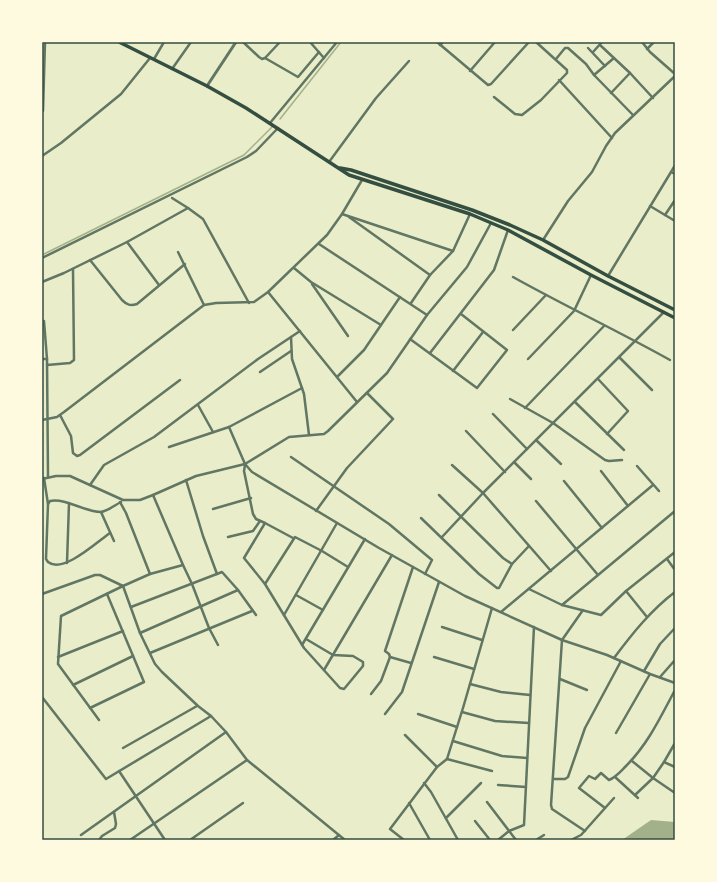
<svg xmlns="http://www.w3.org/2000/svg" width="717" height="882" viewBox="0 0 717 882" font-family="'DejaVu Sans',sans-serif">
  <rect width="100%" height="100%" fill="#e9edc9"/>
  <path fill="#a3b18a" d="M651 820 675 822V840H622Z"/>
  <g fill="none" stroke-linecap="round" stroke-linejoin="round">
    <g stroke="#a3b18a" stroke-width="1.5">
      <path d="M280 119 341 42"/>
      <path d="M42 255 244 155 272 127"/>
    </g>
    <g stroke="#617663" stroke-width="2.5">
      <path d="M243 42 259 57 262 59 265 58 280 42"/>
      <path d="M310 42 324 58"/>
      <path d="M437 42 488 85 491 84 529 42"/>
      <path d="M642 42 650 52 675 74"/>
      <path d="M440 45 443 42"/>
      <path d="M600 45 630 73 653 98"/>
      <path d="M588 48 605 66"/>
      <path d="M647 49 654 42"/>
      <path d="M593 52 602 42"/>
      <path d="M265 58 298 77 319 52"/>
      <path d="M154 59 164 42"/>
      <path d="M556 59 565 48H568L586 64 594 75 633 115"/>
      <path d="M172 69 191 42"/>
      <path d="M470 71 495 42"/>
      <path d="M594 75 614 58"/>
      <path d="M559 80 612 138"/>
      <path d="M611 93 630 73"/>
      <path d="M494 97 515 114 522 115 541 100 567 73V70L536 42"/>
      <path d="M43 111 45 42"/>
      <path d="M270 123 337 42"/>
      <path d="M42 156 61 143 121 94 150 58"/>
      <path d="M329 162 376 98 409 61"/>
      <path d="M671 172 675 165"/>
      <path d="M172 198 188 208"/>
      <path d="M650 206 675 221"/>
      <path d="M342 214 453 251"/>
      <path d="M665 215 675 200"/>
      <path d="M349 217 430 275"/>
      <path d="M543 240 568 201 592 172 606 146 615 133 675 76"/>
      <path d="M127 242 159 285"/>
      <path d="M319 244 427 315"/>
      <path d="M178 252 204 305"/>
      <path d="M42 258 247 157 256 151 278 128"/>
      <path d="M90 260 122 300C127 305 130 306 137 304L185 264"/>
      <path d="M294 268 311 282 381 325"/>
      <path d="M608 276 671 172 675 174"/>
      <path d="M513 277C565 306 618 331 670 360"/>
      <path d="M42 282 64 273 127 242 188 208 203 219 249 303"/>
      <path d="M312 284 348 336"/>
      <path d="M268 292 357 402"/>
      <path d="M411 303 430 275 453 251 470 214"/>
      <path d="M44 321 47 359 48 477"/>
      <path d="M513 330 546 295"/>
      <path d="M300 331 291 337 292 359 304 394 309 435"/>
      <path d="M410 339 477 388 507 350 461 314"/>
      <path d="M430 353 494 270 508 230"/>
      <path d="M619 357 652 390"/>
      <path d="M42 359H47"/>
      <path d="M528 359 574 311 591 275"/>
      <path d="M47 365 70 363 74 360 73 269"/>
      <path d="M453 371 483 332"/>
      <path d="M260 372 291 351"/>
      <path d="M337 377 364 350 400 297"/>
      <path d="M598 379 628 411 607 434"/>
      <path d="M510 399 553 423 605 460 609 461 622 460"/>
      <path d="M575 402 624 450"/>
      <path d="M198 405 213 432"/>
      <path d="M525 408 604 326"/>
      <path d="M493 414 527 449"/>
      <path d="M60 415 71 436 73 453 77 456 80 455 180 380"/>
      <path d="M42 420 57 417 64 412 204 305 216 303 254 302 268 292 327 235 342 214 362 180"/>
      <path d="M229 427 245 464 252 472 379 548 465 596 562 640 607 655 650 674 675 683"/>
      <path d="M466 431 505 472"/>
      <path d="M536 440 561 464"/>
      <path d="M169 447 229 427 302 388"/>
      <path d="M291 457 389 524 432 560 425 574"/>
      <path d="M514 462 531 479"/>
      <path d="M245 465 244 471 253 514 256 519 265 523 244 558 265 584"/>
      <path d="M452 465 483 493 551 571"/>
      <path d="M637 466 659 491"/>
      <path d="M601 471 628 506"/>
      <path d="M44 478 48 504"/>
      <path d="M42 479 56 476H70L123 500H140L153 495 196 476 245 464 289 437 324 434 328 431 387 373 427 315 467 267 491 223"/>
      <path d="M186 480 203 536 217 574"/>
      <path d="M564 481 602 528"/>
      <path d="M90 485 104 465 154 437 258 359 291 337"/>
      <path d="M153 495 183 565 192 584 209 628 218 645"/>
      <path d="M439 495 503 558 512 564 529 546"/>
      <path d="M536 501 598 575"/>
      <path d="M120 502 126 513 150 574 123 586 140 633 155 664 162 672 198 706 211 716 226 732 247 760 345 840"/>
      <path d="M213 509 251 498"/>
      <path d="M316 511 347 468 393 419 367 393"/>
      <path d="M101 512 114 541"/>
      <path d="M421 518 479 574 497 588H499L512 564"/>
      <path d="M265 523 293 538"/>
      <path d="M110 533C97 542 63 574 48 562L46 559 48 504 50 501C67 498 84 512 101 512 108 511 115 505 121 502"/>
      <path d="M228 537 253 531 260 521"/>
      <path d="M442 537 483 493 664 312"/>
      <path d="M667 559 675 570"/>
      <path d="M67 563 69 503"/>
      <path d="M150 574 183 565"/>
      <path d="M529 589 562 605 601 615 626 591 675 552"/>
      <path d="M626 591 647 617"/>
      <path d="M42 594 95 575H100L123 586"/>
      <path d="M296 595 323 610"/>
      <path d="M562 605 675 511"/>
      <path d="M131 607 222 572 238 590"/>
      <path d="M583 610 562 640 551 805 552 809 585 831"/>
      <path d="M501 612 653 485"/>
      <path d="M284 615 337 523"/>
      <path d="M442 627 482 640"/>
      <path d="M140 633 238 590 256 615"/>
      <path d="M306 639 333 655 353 656 363 662V666L344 689 340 688 304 648 265 584 295 537 322 551 348 567"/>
      <path d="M302 645 365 539"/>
      <path d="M150 653 252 611"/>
      <path d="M58 657 123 631"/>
      <path d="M390 657 411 663"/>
      <path d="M434 657 474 669"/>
      <path d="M614 658C632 634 651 610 675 592"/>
      <path d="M324 670 392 555"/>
      <path d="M644 671 660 644 675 628"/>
      <path d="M660 677 675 660"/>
      <path d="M560 679 587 690"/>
      <path d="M470 684 501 692 530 695"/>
      <path d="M73 685 133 656"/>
      <path d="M371 694 381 681 390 657 389 654 385 651 413 567"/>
      <path d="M42 697 106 779 211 716"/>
      <path d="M90 708 144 682 107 594"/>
      <path d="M462 712 495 721 529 723"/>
      <path d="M385 714 402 692 439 582"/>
      <path d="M418 714 457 727"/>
      <path d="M99 720 58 664 61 616 123 586"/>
      <path d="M616 733 650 674"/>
      <path d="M405 735 437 767"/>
      <path d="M453 741 502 756 527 758"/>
      <path d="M675 743 664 762 675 767"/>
      <path d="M123 748 197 706"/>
      <path d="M447 759 492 771"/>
      <path d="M632 761 653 778 675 793"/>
      <path d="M119 771 165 840"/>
      <path d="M615 777 638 798"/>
      <path d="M554 779H565L568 777 585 728 621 661"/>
      <path d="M424 783 431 792 458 840"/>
      <path d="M498 785 526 787"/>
      <path d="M635 795 653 778 664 762"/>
      <path d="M487 802 516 840"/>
      <path d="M409 803 430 840"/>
      <path d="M605 808 579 788 589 776 595 779 601 773 609 780C616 777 620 772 626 766 648 744 660 718 675 690"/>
      <path d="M446 818 481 783"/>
      <path d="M475 821 490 840"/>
      <path d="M81 835 226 732"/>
      <path d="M99 840 102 836 115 828 116 824 114 812"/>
      <path d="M130 840 247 760"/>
      <path d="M190 840 243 803"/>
      <path d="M333 840 339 835"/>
      <path d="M404 840 390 829 437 767 447 759 463 708 492 608"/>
      <path d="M498 840 509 831 524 825 534 627"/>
      <path d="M536 840 544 835"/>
      <path d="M571 840 581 835 614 798"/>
    </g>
    <path stroke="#617663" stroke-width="3" d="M207 86 236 42"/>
    <g stroke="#344e41" stroke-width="3.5">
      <path d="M119 42 207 86 246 108 349 175 470 214 508 230 591 275 675 318"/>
      <path d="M340 168 351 170 472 210 510 225 543 240 608 276 675 310"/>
    </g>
  </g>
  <rect width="717" height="882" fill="none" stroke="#fefae0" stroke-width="86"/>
  <rect x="43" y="43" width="631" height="796" fill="none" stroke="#344e41" stroke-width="1.5"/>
</svg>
